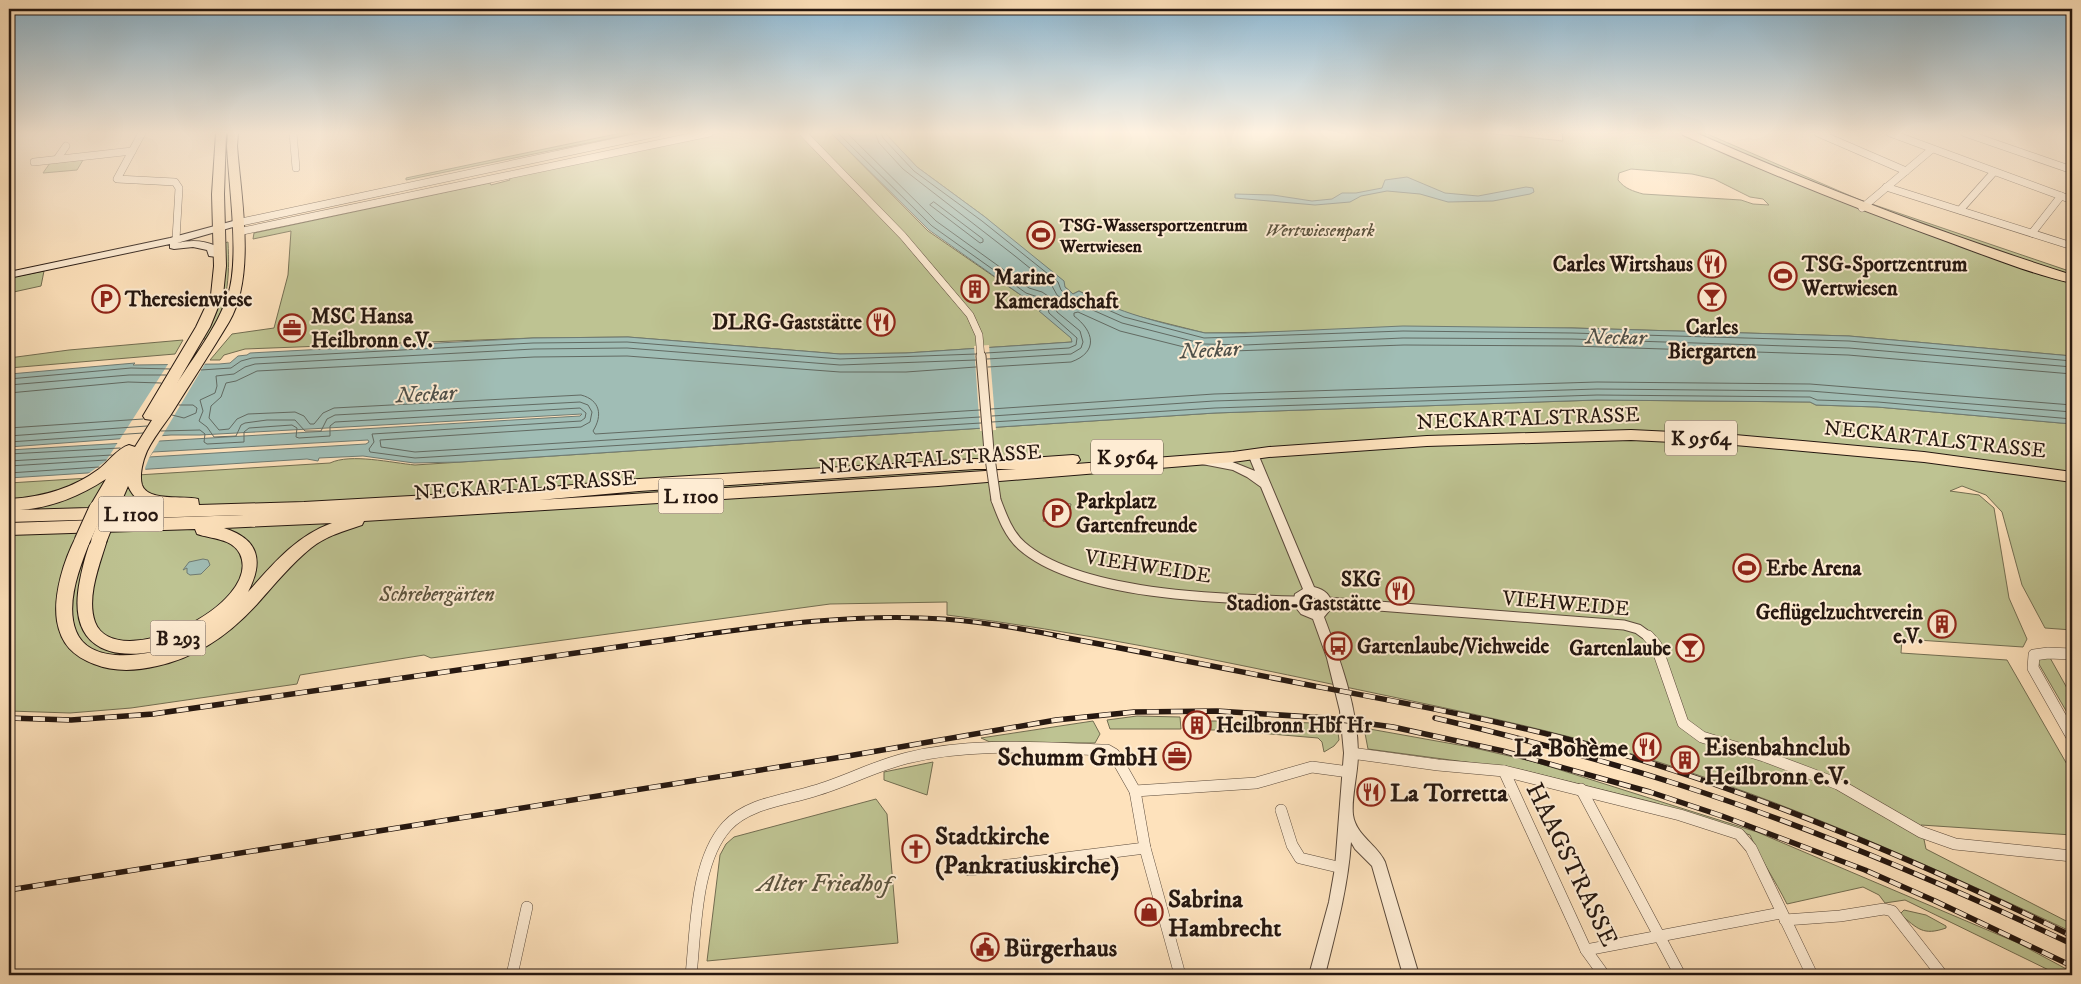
<svg xmlns="http://www.w3.org/2000/svg" width="2081" height="984" viewBox="0 0 2081 984" font-family="'IM FELL DW Pica',serif">
  <rect width="100%" height="100%" fill="#fee2bc"/>
  <filter id="stains"><feTurbulence type="fractalNoise" baseFrequency=".004" numOctaves="4"/><feColorMatrix values="0 0 0 0 .2 0 0 0 0 .09 0 0 0 0 .02 0 0 0 .5 -.17"/></filter>
  <radialGradient id="worn" r=".72"><stop offset=".6" stop-color="#630" stop-opacity="0"/><stop offset="1" stop-color="#630" stop-opacity=".3"/></radialGradient>
  <g fill="#bec392" stroke="#726d51" fill-rule="evenodd">
    <path d="M621 133H637L406 180V178Z"/>
    <path d="M721 133H831L928 231 1025 298 1036 301 1045 309 1040 311 1072 338V342L906 353 840 354 628 337 533 338 245 349 224 355 220 360H210L232 334 274 328 288 275 291 231 253 239 254 233 490 183 491 185 510 180 509 178Z"/>
    <path d="M885 133H1486L1563 141 1562 133H1705L1860 200 2072 272V356L1849 336 1572 328 1205 333 1125 313 1079 291 1073 294 985 217 917 167ZM1631 169 1692 174 1714 179 1750 197 1763 199 1769 205 1753 204 1741 200 1643 194C1633 191 1625 189 1618 180L1619 173Z"/>
    <path d="M83 160 77 170 43 173 50 163Z"/>
    <path d="M228 242C230 276 228 311 206 339H203C224 306 225 281 224 243Z"/>
    <path d="M44 271 41 286 9 293V278Z"/>
    <path d="M183 340 175 354 9 368V358L69 350Z"/>
    <path d="M1597 400 1810 402 1816 405 1877 407 2072 424V630L2045 628 2022 585 2002 512 1986 495 1962 486 1950 491 1979 495 1994 508 2009 598 2027 639 2023 647 1902 639 1901 653 2007 660 2072 773V835L1921 825 1926 849 2072 924V932C1942 871 1811 812 1674 767 1564 731 1449 709 1336 685 1207 658 1077 631 947 615V602L830 604 431 658 424 655 300 675 297 684 131 708 70 713 9 711V483L330 463C351 453 392 463 415 465L1215 413ZM1047 502 1071 504 1067 524 1043 521Z"/>
    <path d="M2049 656 2072 697V721L2036 659Z"/>
    <path d="M1137 716 1180 717 1181 729H1110L1107 720Z"/>
    <path d="M1093 721 1100 734 1095 743 990 742 981 738Z"/>
    <path d="M1210 721H1219L1220 725 1260 728 1261 721 1337 724 1339 740 1334 746 1324 752 1322 742 1318 738 1223 730H1211Z"/>
    <path d="M1364 728 1470 747 1535 762 1757 832 2018 943 2072 972V975H2059L1905 900 1885 903 1879 895 1863 887 1787 904C1775 880 1760 859 1750 835L1656 803 1518 769 1368 749Z"/>
    <path d="M933 762 927 795 884 780V772Z"/>
    <path d="M876 799 887 814 898 943 707 961 720 855 726 844 734 837Z"/>
    <path d="M1904 910 1926 915 1946 926V928C1923 936 1918 929 1900 914Z"/>
  </g>
  <g fill="#a0bdb5" stroke="#6f7b73" fill-rule="evenodd">
    <path d="M831 133H885L917 167 985 217 1064 281 1065 287 1073 294 1079 291C1118 313 1161 323 1205 333H1245L1403 326 1572 328 1849 336 2072 356V424L1877 407 1816 405 1810 402 1597 400 1215 413 460 462 414 463 363 456 319 458 318 461 307 459 9 478V450L580 416 582 414 200 435H171L9 447 10 374 135 363 133 365 219 364 230 363 238 356 247 355 250 353 533 338 628 337 840 354 906 353 1072 342 1071 338 1039 311 1044 308 1036 301 1025 298 929 230ZM368 440 369 442 366 444 149 457 153 452Z"/>
    <path d="M1407 177 1445 193 1478 196 1526 187 1533 188 1534 192 1530 194 1493 201 1448 202 1420 194 1387 191 1361 196 1350 202 1315 205 1235 198V194L1273 195 1312 201 1332 199 1342 193H1356L1382 188 1385 180Z"/>
    <path d="M203 559 208 560 210 565 201 574 190 575 187 573V568L183 570 189 562Z"/>
  </g>
  <g fill="#fee2bc">
    <path d="M989 345 996 430 980 431 974 346Z"/>
    <path d="M170 361 206 362 149 458 145 468 146 472 85 476 106 461Z"/>
  </g>
  <g fill="none" stroke-linecap="round" stroke-linejoin="round">
    <g stroke="#626a62" stroke-width="1">
      <path d="M838 133 932 226 1026 293 1038 297 1047 304 1049 313 1077 338 1076 345 1069 348 986 353"/>
      <path d="M847 133 936 221 1029 288 1042 292 1051 298 1057 312 1080 331 1083 342 1081 348 1071 354 987 359"/>
      <path d="M875 133 879 143 903 169 1015 256 1052 286 1057 295 1069 304H1079L1122 323 1204 344 1245 345 1403 338 1572 339 1849 348 2072 367"/>
      <path d="M881 133 883 138 914 171 982 221 1058 282 1061 290 1070 298 1079 297 1124 317 1204 338 1403 331 1572 333 1849 341 2072 361"/>
      <path d="M934 202 983 239V242L980 243 930 205Z"/>
      <path d="M976 360 840 365 627 348 534 349 255 364 245 367 234 374 216 376 217 386 215 393 200 400 203 411 199 421 207 427 214 437 236 436 241 425 245 423 267 420H295L305 431H321L327 419 335 415 580 402 588 405 592 412 590 422 581 427 380 440 381 447 415 452 980 417"/>
      <path d="M976 367 906 372H840L627 356 534 357 257 371 236 381 226 383 221 397 211 406 209 418 219 430 229 429 237 419 248 414 295 412 304 416 310 424H314L323 413 334 408 581 395C600 400 603 415 593 431L595 434 980 410"/>
      <path d="M988 367 1071 362C1099 352 1094 331 1074 316V313L1078 312 1120 331 1204 352 1404 345 1572 346 1848 355 2072 374"/>
      <path d="M201 370 231 368 241 361 252 358 533 343 627 342 840 359 976 354"/>
      <path d="M9 379 131 368 170 369"/>
      <path d="M9 385 129 375H166"/>
      <path d="M9 393 128 382 161 383"/>
      <path d="M991 409 1214 394 1597 382 1810 384 2072 405"/>
      <path d="M172 415 184 418 196 413 197 408 193 405H179"/>
      <path d="M992 416 1214 401 1597 389 1810 391 2072 412"/>
      <path d="M992 422 1215 408 1597 395 1810 397 1817 400 1878 402 2072 419"/>
      <path d="M9 428 143 419"/>
      <path d="M161 431 200 430 205 434 204 442 207 444 244 442V432L249 428 292 425 297 428 296 437 299 438 330 436V426L335 422 580 408 586 413 585 418 581 421 372 434 374 442 369 449 370 452 415 458 981 423"/>
      <path d="M9 436 147 426"/>
      <path d="M9 442 143 433"/>
      <path d="M9 454 120 448"/>
      <path d="M9 461 112 455"/>
      <path d="M9 466 106 460"/>
      <path d="M9 473 99 467"/>
    </g>
    <g stroke="#5b4a3b" stroke-width="8">
      <g id="minor-far2">
        <path d="M142 133 117 179 175 182 179 188 176 239"/>
        <path d="M293 133 296 168"/>
        <path d="M803 133 903 236 970 315 979 335 981 358"/>
        <path d="M1818 133 1906 171"/>
        <path d="M1890 133 2072 200"/>
        <path d="M1965 133 2072 170"/>
        <path d="M57 159 66 146"/>
        <path d="M34 162 132 151"/>
        <path d="M1886 187 2072 246"/>
        <path d="M1862 208 1931 150"/>
        <path d="M1960 210 1994 172"/>
        <path d="M237 223 657 133"/>
        <path d="M238 232 709 133"/>
        <path d="M2032 233 2061 196"/>
      </g>
    </g>
    <g stroke="#5b4a3b" stroke-width="11">
      <g id="minor-far1">
        <path d="M981 356 989 451"/>
        <path d="M996 500C1002 516 1009 535 1022 546 1079 596 1224 599 1298 601"/>
        <path d="M1327 602 1624 625 1638 629 1649 637"/>
      </g>
    </g>
    <g stroke="#5b4a3b" stroke-width="12">
      <g id="minor">
        <path d="M1648 636 1656 645 1683 723 1702 737 1764 756 1838 784 1921 832 1955 844 2072 856"/>
        <path d="M2072 654 2048 653 2034 655 2033 668 2072 737"/>
        <path d="M1351 753 1438 765 1504 771 1680 815 1739 834 1751 848 1812 975"/>
        <path d="M1504 771 1586 950 1604 975"/>
        <path d="M1581 789 1680 975"/>
        <path d="M1135 791 1256 783 1312 767 1349 772"/>
        <path d="M1281 810 1292 845 1300 858 1342 868"/>
        <path d="M969 870 1145 848"/>
        <path d="M1785 920 1840 916 1884 909 1892 911 1942 975"/>
        <path d="M1586 950 1781 913"/>
        <path d="M512 975 527 907"/>
        <path d="M691 975C696 930 695 861 727 826 748 803 786 800 814 791 846 782 874 766 907 758 972 742 1041 748 1107 750L1114 754 1135 791 1145 848 1180 975"/>
      </g>
    </g>
    <g stroke="#5b4a3b" stroke-width="2">
      <path id="tertiary" d="M1253 450 1258 454 1314 587C1326 590 1330 595 1333 606L1324 617C1340 660 1358 707 1358 754 1358 773 1351 798 1353 815 1356 836 1378 845 1385 862L1419 975H1403L1372 866 1355 849 1351 842C1348 887 1336 931 1325 975H1309L1329 902 1335 868 1344 753 1340 711 1327 658 1313 619 1301 614 1293 604 1295 594 1303 589 1261 487 1247 477 1233 470 1202 464 1201 461 1206 457 1230 461 1255 471 1248 454ZM1311 596 1320 601 1321 605 1317 609H1313L1305 603V599Z"/>
    </g>
    <g stroke="#251710" stroke-width="2">
      <path id="secondary" d="M237 220 242 223 240 225 177 243C191 240 203 240 216 246L218 252 224 254V258L209 256 207 250 193 247 174 249 170 248V244L9 278V272L170 238Z"/>
    </g>
    <g stroke="#251710" stroke-width="2">
      <g id="primary">
        <path d="M216 133H226L224 194 226 266 223 295 210 327 176 385C194 356 217 328 228 295 240 259 229 186 227 146L228 133H238L237 146C241 198 256 276 229 322 210 354 189 385 170 416 162 427 153 439 147 451 143 460 139 475 142 485 148 502 184 495 198 499L199 505 304 502 518 490 639 479 975 459 1000 460 1073 455 1078 456 1080 460 1076 464 1233 452 1269 447 1427 436 1631 430 1735 435 1924 452 2072 472V482L1924 462 1735 445 1631 440 1427 446 1269 457 1233 462 938 486 364 521 362 525C344 531 326 536 311 548 291 564 275 584 258 603 231 633 198 657 157 666 136 671 114 672 94 664 73 656 61 644 57 621 53 595 64 560 76 537L82 535 88 537 90 541C80 567 65 603 76 631 90 667 151 655 178 645 119 665 65 654 80 580 83 565 87 549 93 536L99 534 105 536 107 540C100 564 86 597 95 622 115 675 264 605 240 554 232 538 211 539 197 534L195 529 9 535V523L244 515 9 522V499C42 497 72 489 99 469 108 462 118 448 129 445L135 447 152 420 145 419 143 416 196 327 211 295 214 266 212 194ZM975 469H1016L539 500 639 491ZM106 479 89 508 20 510C51 508 80 496 106 479ZM128 486C134 499 141 503 155 506L119 507ZM332 523C296 536 273 564 248 592 264 561 259 539 224 528Z"/>
        <path d="M1682 133H1696C1819 187 1944 234 2072 275V283C2032 274 1992 258 1954 244 1862 211 1772 175 1683 135Z"/>
      </g>
    </g>
    <use href="#minor-far2" stroke="#feecd3" stroke-width="7"/>
    <use href="#minor-far1" stroke="#feecd3" stroke-width="9"/>
    <use href="#minor" stroke="#feecd3" stroke-width="11"/>
    <use href="#tertiary" fill="#feecd3" fill-rule="evenodd"/>
    <use href="#secondary" fill="#feecd3" fill-rule="evenodd"/>
    <use href="#primary" fill="#fee2bc" fill-rule="evenodd"/>
    <g stroke="#251710" stroke-width="5">
      <path id="rail-far1" d="M686 637C771 625 856 613 944 619 984 622 1024 629 1064 637"/>
    </g>
    <g stroke="#251710" stroke-width="5.5">
      <g id="rail">
        <path d="M1057 636C1143 652 1229 669 1314 686 1410 704 1507 722 1601 748 1764 795 1920 862 2072 936"/>
        <path d="M9 718 71 720 153 714 694 636"/>
        <path d="M1435 718C1517 737 1599 759 1680 785 1814 828 1944 884 2072 944"/>
        <path d="M9 890 848 756 1056 720 1134 712 1217 711 1327 718 1393 727 1503 751 1650 792 1722 816 1865 870 1935 901 2072 966"/>
      </g>
    </g>
    <use href="#rail-far1" stroke="#feecd3" stroke-width="3" stroke-dasharray="9" stroke-linecap="butt"/>
    <use href="#rail" stroke="#feecd3" stroke-width="4" stroke-dasharray="12" stroke-linecap="butt"/>
    <g stroke="#5b4a3b" stroke-width="11" stroke-linecap="butt">
      <path id="minor-bridge" d="M989 451 996 500"/>
    </g>
    <g stroke="#251710" stroke-width="17" stroke-linecap="butt">
      <g id="primary-bridge">
        <path d="M99 540 112 507"/>
        <path d="M82 541 97 508"/>
      </g>
    </g>
    <use href="#minor-bridge" stroke="#feecd3" stroke-width="9"/>
    <use href="#primary-bridge" stroke="#fee2bc" stroke-width="15"/>
  </g>
  <linearGradient id="sky" x2="0" y2="1"><stop stop-color="#8bb8d4"/><stop offset="0.49" stop-color="#fff2e1"/><stop offset="1" stop-color="#fff2e1" stop-opacity="0"/></linearGradient>
  <rect width="2081" height="271" fill="url(#sky)"/>
  <defs>
    <g id="stadium-ring" transform="scale(1.4375)"><circle r="9.5" fill="#feecd3" stroke="#8f2418" stroke-width="1.5"/><path d="M0-5a6.5 5 0 1 0 0 10a6.5 5 0 1 0 0-10ZM-3.5-1.8h7v3.6h-7Z" fill="#8f2418"/></g>
    <g id="restaurant-ring" transform="scale(1.4375)"><circle r="9.5" fill="#feecd3" stroke="#8f2418" stroke-width="1.5"/><path d="M-5-6h1v4h1v-4h1v4h1v-4h1v5L-1.5 .5V6h-2V.5L-5-1ZM5-6V6H3V1.5H1.5Q1.5-4 5-6Z" fill="#8f2418"/></g>
    <g id="building-ring" transform="scale(1.4375)"><circle r="9.5" fill="#feecd3" stroke="#8f2418" stroke-width="1.5"/><path d="M-4-6H4V6H1V3H-1V6H-4ZM-2.5-4.3h1.7v1.8h-1.7ZM.8-4.3h1.7v1.8H.8ZM-2.5-1h1.7V.8h-1.7ZM.8-1h1.7V.8H.8Z" fill="#8f2418"/></g>
    <g id="bar-ring" transform="scale(1.4375)"><circle r="9.5" fill="#feecd3" stroke="#8f2418" stroke-width="1.5"/><path d="M-6-5H6L.8 .8V4.5H3.5V6h-7V4.5H-.8V.8Z" fill="#8f2418"/></g>
    <g id="parking-ring" transform="scale(1.4375)"><circle r="9.5" fill="#feecd3" stroke="#8f2418" stroke-width="1.5"/><path d="M-3.5-5.5H1a3.5 3.5 0 0 1 0 7H-1V5.5H-3.5ZM-1-3.4V-.6H.8a1.4 1.4 0 0 0 0-2.8Z" fill="#8f2418"/></g>
    <g id="office-ring" transform="scale(1.4375)"><circle r="9.5" fill="#feecd3" stroke="#8f2418" stroke-width="1.5"/><path d="M-6-3h4V-5.5h4V-3h4V5H-6ZM-1-4.5V-3h2v-1.5ZM-6 0V1H6V0Z" fill="#8f2418"/></g>
    <g id="bus-ring" transform="scale(1.4375)"><circle r="9.5" fill="#feecd3" stroke="#8f2418" stroke-width="1.5"/><path d="M-5-6H5V4H4V6H2V4H-2V6H-4V4H-5ZM-3.5-4V0h7V-4ZM-3.5 1.2v1.5H-2V1.2ZM2 1.2v1.5H3.5V1.2Z" fill="#8f2418"/></g>
    <g id="church-ring" transform="scale(1.4375)"><circle r="9.5" fill="#feecd3" stroke="#8f2418" stroke-width="1.5"/><path d="M-1.2-6h2.4v3.5h3.3v2.4h-3.3V6h-2.4V-.1h-3.3v-2.4h3.3Z" fill="#8f2418"/></g>
    <g id="shop-ring" transform="scale(1.4375)"><circle r="9.5" fill="#feecd3" stroke="#8f2418" stroke-width="1.5"/><path d="M-5-2.5h2.3a2.7 3.5 0 0 1 5.4 0H5L5.5 6h-11ZM-1.5-2.5h3a1.5 2.3 0 0 0-3 0Z" fill="#8f2418"/></g>
    <g id="civic-ring" transform="scale(1.4375)"><circle r="9.5" fill="#feecd3" stroke="#8f2418" stroke-width="1.5"/><path d="M-.6-6.5H3V-4.5H.6V-3L4-1V1h2V6H-6V1h2V-1L-.6-3ZM-1.2 2.5V6h2.4V2.5Z" fill="#8f2418"/></g>
  </defs>
  <g fill-rule="evenodd">
    <use href="#stadium-ring" x="1041" y="235"/>
    <use href="#restaurant-ring" x="1712" y="264"/>
    <use href="#stadium-ring" x="1783" y="276"/>
    <use href="#building-ring" x="975" y="289"/>
    <use href="#bar-ring" x="1712" y="297"/>
    <use href="#parking-ring" x="106" y="299"/>
    <use href="#restaurant-ring" x="881" y="322"/>
    <use href="#office-ring" x="292" y="328"/>
    <use href="#parking-ring" x="1057" y="513"/>
    <use href="#stadium-ring" x="1747" y="568"/>
    <use href="#restaurant-ring" x="1400" y="591"/>
    <use href="#building-ring" x="1942" y="624"/>
    <use href="#bus-ring" x="1338" y="646"/>
    <use href="#bar-ring" x="1690" y="648"/>
    <use href="#building-ring" x="1197" y="725"/>
    <use href="#restaurant-ring" x="1647" y="747"/>
    <use href="#office-ring" x="1177" y="756"/>
    <use href="#building-ring" x="1685" y="760"/>
    <use href="#restaurant-ring" x="1371" y="792"/>
    <use href="#church-ring" x="916" y="849"/>
    <use href="#shop-ring" x="1149" y="912"/>
    <use href="#civic-ring" x="985" y="947"/>
  </g>
  <g text-anchor="middle" stroke-width="4" stroke-linejoin="round" paint-order="stroke">
    <g font-size="18" font-weight="bold" fill="#251710" stroke="#feecd3" text-anchor="start">
      <text x="1060" y="231">TSG-Wassersportzentrum<tspan x="1060" dy="21">Wertwiesen</tspan></text>
    </g>
    <g font-size="18" font-style="italic" fill="#5b533e" stroke="#feecd3">
      <text x="1320" y="236">Wertwiesenpark</text>
    </g>
    <g fill="#feecd3" stroke="#66574a" stroke-width="1">
      <rect x="1665" y="420.5" width="72" height="35" rx="4"/>
      <rect x="1091" y="439.5" width="72" height="35" rx="4"/>
      <rect x="658.5" y="478.5" width="65" height="35" rx="4"/>
      <rect x="98.5" y="496.5" width="65" height="35" rx="4"/>
      <rect x="150.5" y="620.5" width="55" height="35" rx="4"/>
    </g>
    <g font-size="20" font-weight="bold" fill="#251710">
      <text x="1701" y="445">K 9564</text>
      <text x="1127" y="464">K 9564</text>
      <text x="691" y="503">L 1100</text>
      <text x="131" y="521">L 1100</text>
      <text x="178" y="645">B 293</text>
    </g>
    <g font-size="21" font-weight="bold" fill="#251710" stroke="#feecd3" text-anchor="start">
      <text x="1693" y="271" text-anchor="end">Carles Wirtshaus</text>
      <text x="1802" y="271">TSG-Sportzentrum<tspan x="1802" dy="24">Wertwiesen</tspan></text>
      <text x="994" y="284">Marine<tspan x="994" dy="24">Kameradschaft</tspan></text>
      <text x="125" y="306">Theresienwiese</text>
      <text x="311" y="323">MSC Hansa<tspan x="311" dy="24">Heilbronn e.V.</tspan></text>
      <text x="862" y="329" text-anchor="end">DLRG-Gaststätte</text>
      <text x="1712" y="334" text-anchor="middle">Carles<tspan x="1712" dy="24">Biergarten</tspan></text>
      <text x="1076" y="508">Parkplatz<tspan x="1076" dy="24">Gartenfreunde</tspan></text>
      <text x="1766" y="575">Erbe Arena</text>
      <text x="1381" y="586" text-anchor="end">SKG<tspan x="1381" dy="24">Stadion-Gaststätte</tspan></text>
      <text x="1923" y="619" text-anchor="end">Geflügelzuchtverein<tspan x="1923" dy="24">e.V.</tspan></text>
      <text x="1357" y="653">Gartenlaube/Viehweide</text>
      <text x="1671" y="655" text-anchor="end">Gartenlaube</text>
      <text x="1216" y="732">Heilbronn Hbf Hr</text>
    </g>
    <g font-size="21" fill="#251710" stroke="#feecd3">
      <text transform="translate(1528 418) rotate(-2)" y="7">NECKARTALSTRASSE</text>
      <text transform="translate(1935 439) rotate(6)" y="7">NECKARTALSTRASSE</text>
      <text transform="translate(930 459) rotate(-4)" y="7">NECKARTALSTRASSE</text>
      <text transform="translate(525 485) rotate(-4)" y="7">NECKARTALSTRASSE</text>
      <text transform="translate(1148 566) rotate(9)" y="7">VIEHWEIDE</text>
      <text transform="translate(1566 603) rotate(5)" y="7">VIEHWEIDE</text>
    </g>
    <g font-size="21" font-style="italic" fill="#5b533e" stroke="#feecd3">
      <text x="437" y="601">Schrebergärten</text>
    </g>
    <g font-size="22" font-style="italic" fill="#50514a" stroke="#feecd3">
      <text transform="translate(1616 336) rotate(1)" y="8">Neckar</text>
      <text transform="translate(1210 349) rotate(-3)" y="8">Neckar</text>
      <text transform="translate(426 393) rotate(-3)" y="8">Neckar</text>
    </g>
    <g font-size="25" font-weight="bold" fill="#251710" stroke="#feecd3" text-anchor="start">
      <text x="1704" y="755">Eisenbahnclub<tspan x="1704" dy="29">Heilbronn e.V.</tspan></text>
      <text x="1628" y="756" text-anchor="end">La Bohème</text>
      <text x="1158" y="765" text-anchor="end">Schumm GmbH</text>
      <text x="1390" y="801">La Torretta</text>
      <text x="935" y="844">Stadtkirche<tspan x="935" dy="29">(Pankratiuskirche)</tspan></text>
      <text x="1168" y="907">Sabrina<tspan x="1168" dy="29">Hambrecht</tspan></text>
      <text x="1004" y="956">Bürgerhaus</text>
    </g>
    <g font-size="25" fill="#251710" stroke="#feecd3">
      <text transform="translate(1573 864) rotate(64)" y="9">HAAGSTRASSE</text>
    </g>
    <g font-size="25" font-style="italic" fill="#5b533e" stroke="#feecd3">
      <text x="824" y="891">Alter Friedhof</text>
    </g>
  </g>
  <rect width="2081" height="984" fill="none" stroke="#fee2bc" stroke-width="30"/>
  <rect x="10" y="10" width="2061" height="964" fill="none" stroke="#251710" stroke-width="2.5"/>
  <rect x="15" y="15" width="2051" height="954" fill="none" stroke="#251710"/>
  <rect width="100%" height="100%" filter="url(#stains)"/>
  <rect width="100%" height="100%" fill="url(#worn)"/>
</svg>
